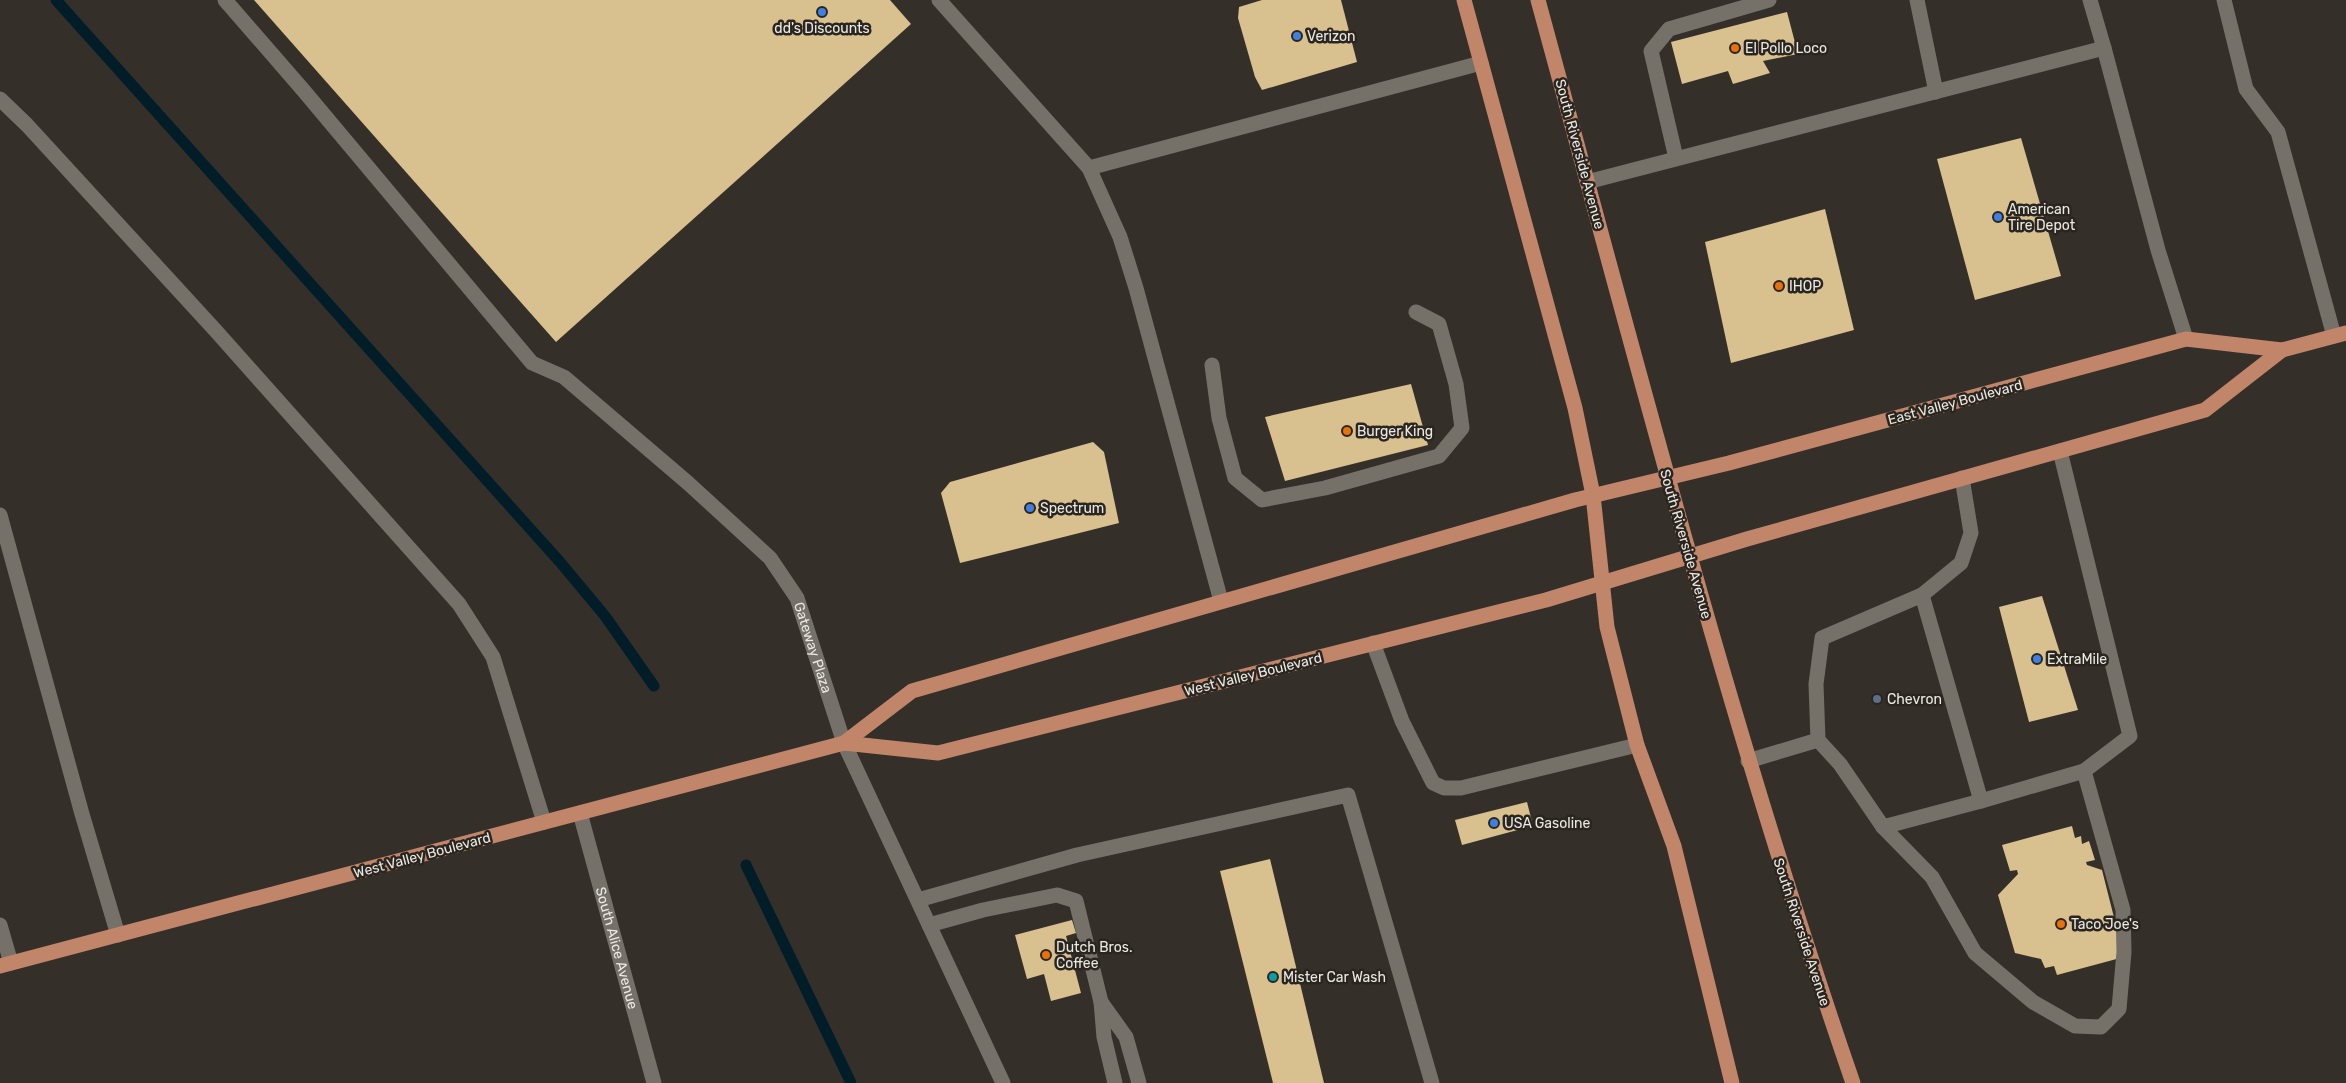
<svg xmlns="http://www.w3.org/2000/svg" width="2346" height="1083" viewBox="0 0 2346 1083" font-family="Rubik,sans-serif">
  <rect width="100%" height="100%" fill="#343029"/>
  <g fill="none" stroke-linecap="round" stroke-linejoin="round">
    <g stroke="#001d28" stroke-width="11">
      <path d="M56 0 560 562 605 616 654 686"/>
      <path d="M746 865 851 1083"/>
    </g>
  </g>
  <g fill="#d9c08f">
    <path d="M254 0H890L911 24 556 342Z"/>
    <path d="M1262 0H1341L1357 62 1262 90 1255 77 1238 18 1239 7Z"/>
    <path d="M1787 12 1798 54 1763 61 1770 73 1733 84 1728 71 1682 84 1671 42Z"/>
    <path d="M2021 138 2061 276 1975 300 1937 159Z"/>
    <path d="M1825 209 1854 330 1731 363 1705 242Z"/>
    <path d="M1411 384 1428 445 1285 481 1265 417Z"/>
    <path d="M1093 442 1104 452 1119 523 960 563 941 493 950 482Z"/>
    <path d="M2042 596 2078 710 2029 722 1999 607Z"/>
    <path d="M1527 802 1533 826 1462 845 1455 820Z"/>
    <path d="M2072 826 2075 838 2081 836 2082 844 2089 841 2095 860 2086 862 2087 865 2102 870 2124 957 2057 975 2054 966 2045 968 2041 959 2015 953 1998 895 2018 874 2017 870 2010 871 2002 845Z"/>
    <path d="M1270 859 1324 1083H1273L1220 871Z"/>
    <path d="M1072 920 1076 933 1066 936 1081 993 1051 1001 1044 974 1027 979 1015 935Z"/>
  </g>
  <g fill="none" stroke-linecap="round" stroke-linejoin="round">
    <g stroke="#757169" stroke-width="15">
      <path id="s1" d="M225 0 304 91 532 363 564 377 688 483 770 558 797 598 844 743 1003 1083"/>
      <path d="M939 0 1089 168 1120 237 1136 288 1221 601"/>
      <path d="M1917 0 1936 92"/>
      <path d="M2224 0 2246 89 2278 132 2334 336"/>
      <path d="M2104 48 2158 250 2186 339"/>
      <path d="M0 99 27 125 216 331 459 604 493 657 544 822"/>
      <path d="M1676 158 1651 51 1669 29 1769 0"/>
      <path d="M1089 168 1481 63"/>
      <path d="M1587 182 2104 48 2090 0"/>
      <path d="M1212 365 1219 418 1235 478 1262 500 1325 488 1439 456 1462 428 1456 384 1439 324 1416 312"/>
      <path d="M1962 478 1971 533 1961 563 1922 595 1822 638 1816 684 1818 740 1840 764 1883 827 1932 877 1975 953 2033 1002 2075 1026 2101 1027 2119 1009 2124 952 2123 910 2084 771 2130 736 2060 451"/>
      <path d="M0 515 82 814 118 935"/>
      <path d="M1373 643 1402 721 1433 783 1444 788H1461L1637 745"/>
      <path d="M1748 761 1818 740"/>
      <path d="M1981 801 2084 771"/>
      <path id="s2" d="M580 813 654 1083"/>
      <path d="M1883 827 1981 801 1922 595"/>
      <path d="M918 900 1077 855 1348 795 1432 1083"/>
      <path d="M0 925 11 963"/>
      <path d="M929 925 983 910 1057 895 1076 901 1101 1002 1104 1037 1115 1083"/>
      <path d="M1101 1002 1126 1037 1139 1083"/>
    </g>
    <g stroke="#c1856a" stroke-width="15">
      <path d="M1464 0 1575 408 1593 495 1607 627 1637 745 1674 846 1732 1083"/>
      <path d="M1538 0C1637 363 1730 727 1853 1083"/>
      <path d="M844 743 912 691 1575 500 1729 463 2186 339 2282 350 2346 333"/>
      <path d="M0 966 844 743 938 753 1546 600 1747 539 2205 410 2282 350"/>
    </g>
  </g>
  <g fill="#3f7fe0" stroke="#2a261f" stroke-width="2">
    <circle cx="822" cy="12" r="5"/>
    <circle cx="1297" cy="36" r="5"/>
    <circle cx="1998" cy="217" r="5"/>
    <circle cx="1030" cy="508" r="5"/>
    <circle cx="2037" cy="659" r="5"/>
    <circle cx="1494" cy="823" r="5"/>
  </g>
  <g fill="#e8710a" stroke="#2a261f" stroke-width="2">
    <circle cx="1735" cy="48" r="5"/>
    <circle cx="1779" cy="286" r="5"/>
    <circle cx="1347" cy="431" r="5"/>
    <circle cx="2061" cy="924" r="5"/>
    <circle cx="1046" cy="955" r="5"/>
  </g>
  <circle fill="#5c6f8a" stroke="#2a261f" stroke-width="2" cx="1877" cy="699" r="5"/>
  <circle fill="#0f9aa8" stroke="#2a261f" stroke-width="2" cx="1273" cy="977" r="5"/>
  <g text-anchor="middle" stroke-width="5" stroke-linejoin="round" paint-order="stroke">
    <g font-size="14" fill="#ece9e5" stroke="#2a261f" text-anchor="start">
      <text x="822" y="33" text-anchor="middle">dd's Discounts</text>
      <text x="1307" y="41">Verizon</text>
      <text x="1745" y="53">El Pollo Loco</text>
      <text x="2008" y="214">American<tspan x="2008" dy="16">Tire Depot</tspan></text>
      <text x="1789" y="291">IHOP</text>
      <text x="1357" y="436">Burger King</text>
      <text x="1040" y="513">Spectrum</text>
      <text x="2047" y="664">ExtraMile</text>
      <text x="1887" y="704">Chevron</text>
      <text x="1504" y="828">USA Gasoline</text>
      <text x="2071" y="929">Taco Joe's</text>
      <text x="1056" y="952">Dutch Bros.<tspan x="1056" dy="16">Coffee</tspan></text>
      <text x="1283" y="982">Mister Car Wash</text>
    </g>
    <g font-size="14" fill="#ece9e5" stroke="#2a261f">
      <text transform="translate(1580 154) rotate(75)" y="5">South Riverside Avenue</text>
      <text transform="translate(1955 402) rotate(-15)" y="5">East Valley Boulevard</text>
      <text transform="translate(1686 544) rotate(74)" y="5">South Riverside Avenue</text>
      <text dy="5" stroke="none"><textPath href="#s1" startOffset="885">Gateway Plaza</textPath></text>
      <text transform="translate(1253 674) rotate(-14)" y="5">West Valley Boulevard</text>
      <text transform="translate(422 855) rotate(-15)" y="5">West Valley Boulevard</text>
      <text transform="translate(1802 932) rotate(72)" y="5">South Riverside Avenue</text>
      <text dy="5" stroke="none"><textPath href="#s2" startOffset="140">South Alice Avenue</textPath></text>
    </g>
  </g>
</svg>
